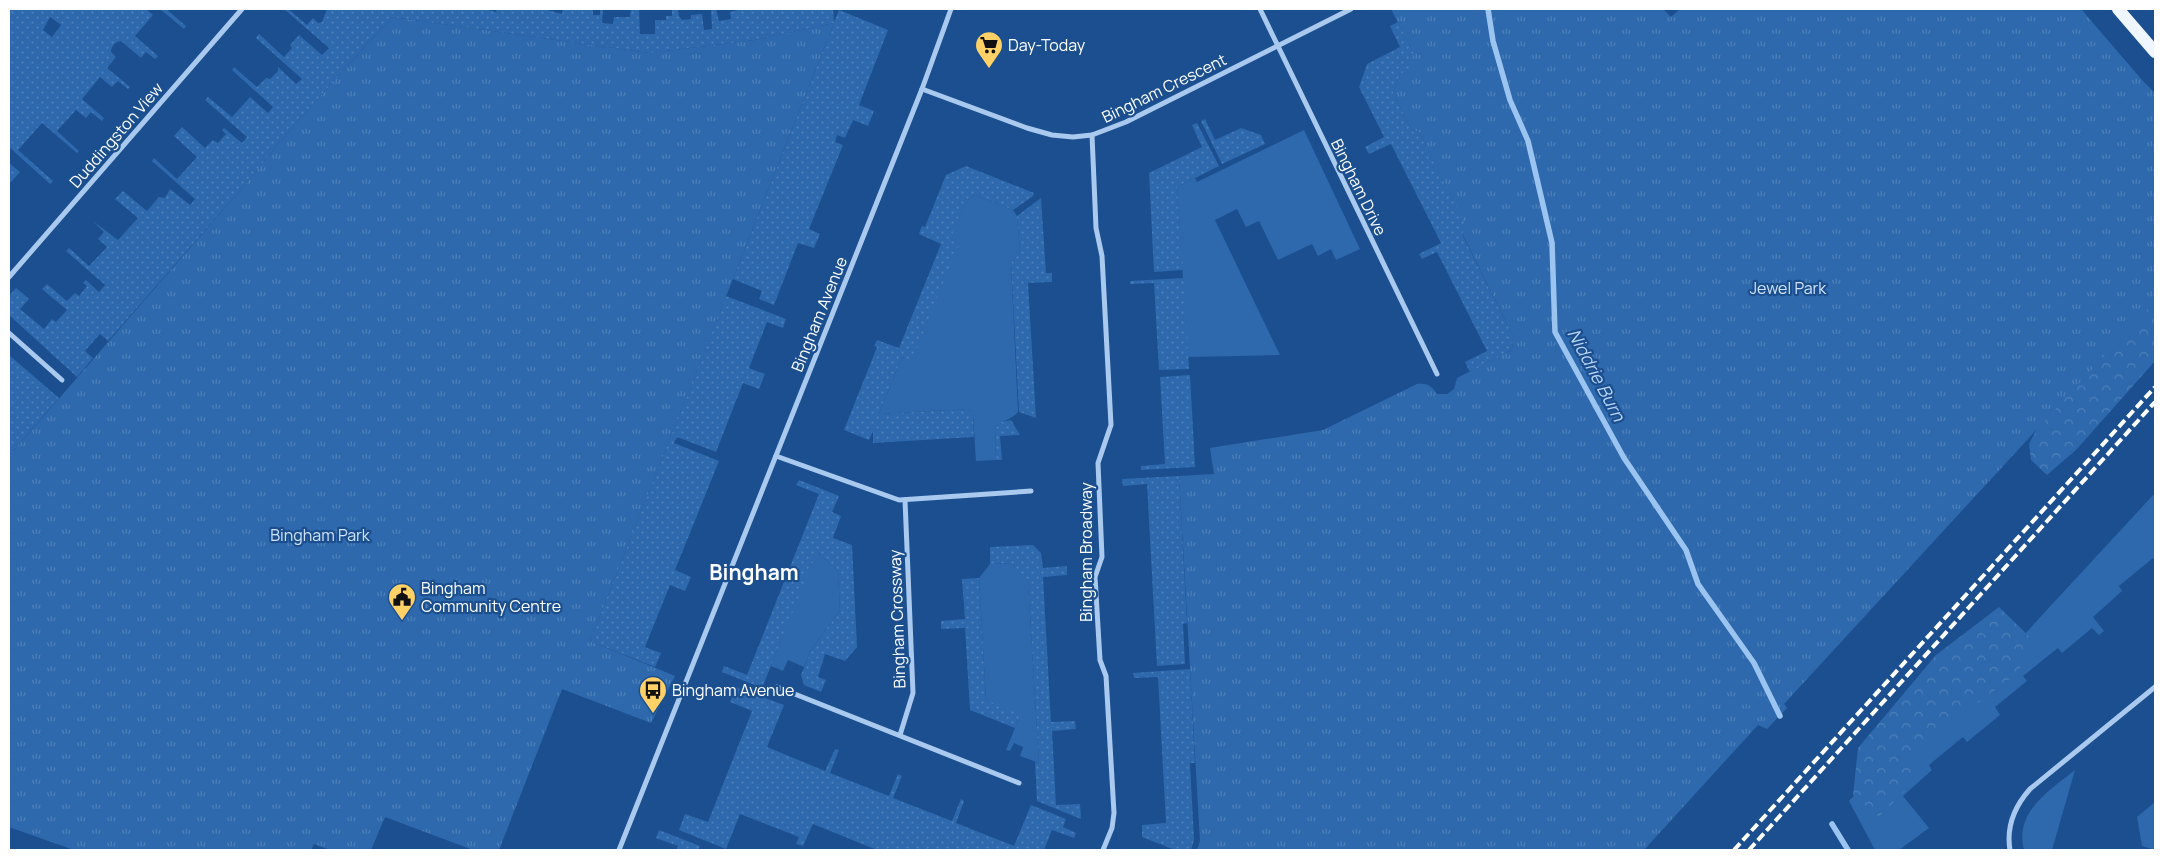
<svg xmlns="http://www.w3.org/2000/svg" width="2164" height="859" viewBox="0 0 2164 859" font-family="Manrope,sans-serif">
  <defs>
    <pattern id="forest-crowns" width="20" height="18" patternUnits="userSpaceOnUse" patternTransform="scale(1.25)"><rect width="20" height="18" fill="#2e69ad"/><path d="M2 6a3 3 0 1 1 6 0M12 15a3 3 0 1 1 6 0" fill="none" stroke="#4d80b9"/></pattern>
    <pattern id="park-tufts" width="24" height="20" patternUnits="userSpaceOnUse" patternTransform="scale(1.25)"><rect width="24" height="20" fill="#2e69ad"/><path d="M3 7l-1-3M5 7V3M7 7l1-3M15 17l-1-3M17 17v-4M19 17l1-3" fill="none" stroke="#4d80b9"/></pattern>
    <pattern id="garden-dots" width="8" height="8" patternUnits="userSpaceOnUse" patternTransform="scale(1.25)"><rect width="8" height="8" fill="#2e69ad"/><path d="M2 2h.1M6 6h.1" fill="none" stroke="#4d80b9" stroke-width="1.8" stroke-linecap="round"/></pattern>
  </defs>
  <rect width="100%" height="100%" fill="#1b4f8f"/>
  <g fill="#2e69ad">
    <path d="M1304 130 1360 249 1336 260 1331 249 1318 256 1312 244 1278 260 1259 221 1246 227 1237 209 1215 220 1280 355 1188 357 1177 187 1195 178 1197 182Z"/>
    <path d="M976 195 1013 210 1017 216 1020 251 1011 264 1018 412C1011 420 1002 420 995 428L996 460 976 461 973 414 968 409 879 414 902 357 912 360 959 241 950 237 965 200Z"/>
    <path d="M2155 493V561L2153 558 2119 586 2122 591 2093 617 2104 631 2099 635 2092 628 2062 653 2058 648 2023 676 2027 681 1995 707 2000 715 1967 742 1963 737 1929 765 1932 770 1903 796 1929 828 1899 850H1875L1849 801 1962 685 2009 651Z"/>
    <path d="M816 551 838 571 840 610 811 650 804 667 788 660 783 671 771 666Z"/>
    <path d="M1011 563 1028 581 1039 763 1020 756 1023 747 1014 743 1010 751 1006 750 1019 718 986 700 979 578 990 564Z"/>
    <path d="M2075 770 2052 850H2024C2014 812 2049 791 2075 770Z"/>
    <path d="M2155 802V850L2142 846 2137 817Z"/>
  </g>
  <g fill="url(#forest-crowns)">
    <path d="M2155 250V361L2076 450 2047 475 2031 460 2029 444 2045 413Z"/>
    <path d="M1999 607 2036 643 2016 674 1907 757 1918 778 1879 817 1853 795 1858 748 1936 655Z"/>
  </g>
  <g fill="url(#park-tufts)">
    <path d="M1391 9H1663L1671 17 1680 9H2081L2142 80 2155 93V301L1784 704 1787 708 1767 729 1758 725 1644 850H1197L1200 841 1179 476 1214 474 1210 448 1323 430 1417 384C1427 383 1432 386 1437 394H1447L1454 389 1457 378 1512 350 1513 336 1462 233 1465 225 1419 132 1411 129 1393 93 1400 74 1413 52Z"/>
    <path d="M392 17 650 53 755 40 834 23 590 641 675 676 651 723 562 689 499 850H473L385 817 371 850H330L314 844 311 850H74L9 827V456L243 187 293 126Z"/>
  </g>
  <g fill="url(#garden-dots)" fill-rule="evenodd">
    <path d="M9 9H146L153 15 135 36 158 56 155 59 146 52 141 58 121 41C115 42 111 46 111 52L116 57 107 68 130 87 128 89 118 81 112 87 100 77 82 99 104 118 102 121 91 112 86 118 76 110 57 131 79 151 77 153 42 123 18 150 53 181 50 184 9 147ZM50 17 61 25 52 37 43 30Z"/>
    <path d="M160 9H166L186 26 184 29Z"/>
    <path d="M284 9H288L307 25 313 18 318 23 322 22 327 9H484L496 12 497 9H544L562 14 563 9H593V15H600V9H603L602 23 613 24 614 17H630L631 9H639L640 34H655V20H666V16H672V9H678L679 16 682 20 691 19V15L702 14 704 30 712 29 711 9H716L719 21 731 19 730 12 742 9H833L834 22 839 10 888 30 859 105 874 111 868 126 853 120 845 138 837 135 835 142 843 145 809 229 820 234 814 248 798 243 774 305 759 299 762 291 733 279 834 23 755 40 650 53 392 17 293 126 243 187 108 341 100 334 85 351 93 358 77 377 9 315V296L16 288 29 299 20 309 44 329 52 319 56 322 67 310 42 289 47 284 67 301 75 293 79 296 87 286 83 283 86 280 99 292 105 285 66 251 69 248 89 266 107 247 98 239 104 232 93 221 118 240 138 218 115 199 123 191 147 211 159 197 165 198 170 189 190 205 195 199 152 161 154 158 177 179 197 157 174 136 182 127 205 148 213 140 218 143 226 134 222 130 224 128 242 143 247 137 205 100 208 97 232 117 250 97 268 113 273 107 232 70 234 67 257 87 266 78 270 79 278 71V67L296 84 302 79 256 38 259 34 284 57 292 48 290 45 299 35 322 55 329 48Z"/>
    <path d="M1398 22 1413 52 1411 68 1400 74 1393 93 1411 129 1419 132 1466 226 1462 234 1513 336 1512 350 1470 372 1465 362 1487 351 1437 252 1422 259 1419 254 1441 243 1391 144 1369 154 1365 147 1384 137 1359 87 1367 64 1400 47 1390 26Z"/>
    <path d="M1205 119 1215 140 1241 128 1261 135 1265 144 1222 164 1201 121Z"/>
    <path d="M1197 123 1219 166 1177 187 1183 270 1154 272 1149 173 1202 147 1192 125Z"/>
    <path d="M9 163 20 172 11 182 9 181Z"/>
    <path d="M966 166 1034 193 1033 196 1013 210 976 195 965 200 951 237 960 241 912 361 902 357 879 414 968 409 973 414 974 437 873 443V431L869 440 844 430 877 347 874 346 877 340 899 348 941 244 919 234 922 226 925 227 946 175Z"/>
    <path d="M1041 198 1046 273H1052V282L1028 283 1036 418 1019 412 1011 264 1014 256 1020 251 1017 216Z"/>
    <path d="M1184 278 1189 369 1159 370 1154 283 1130 284V281Z"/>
    <path d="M726 296 786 319 783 328 767 322 749 368 765 374 759 389 743 383 716 452 677 437 674 443 719 461 675 570 691 577 685 591 670 585 645 647 661 653 655 667 590 641Z"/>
    <path d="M9 355 59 398 9 456Z"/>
    <path d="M1190 375 1195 467 1141 470V466L1165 464 1160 377Z"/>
    <path d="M1011 420 1020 435 1000 436 1002 460H996L995 428 1001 422Z"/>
    <path d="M1179 476 1187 623 1183 624 1185 664 1157 666 1147 484 1123 486 1122 479Z"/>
    <path d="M799 480 839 496 832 512 841 516 833 538 852 545 857 647 845 661 825 654 818 677 826 680 821 692 804 685 801 675 811 650 840 610 838 571 817 552 762 688 722 672 724 666 747 675 819 494 796 485Z"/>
    <path d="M1033 545 1041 553 1043 568 1067 566V575L1043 577 1051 722 1075 721 1076 729 1052 731 1056 805 1080 804 1081 819 1037 801 1035 762 1039 763 1028 582 1011 563 990 564V547Z"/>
    <path d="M979 578 986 700 1018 713 1019 718 1015 728 970 710 965 628 941 629V621L965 619 962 579Z"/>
    <path d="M1190 669 1195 763H1190L1194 840 1191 850H1175L1142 837V825L1166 823 1158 677 1134 678 1133 673Z"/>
    <path d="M736 687 784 705 767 747 825 771 835 749 839 750 830 773 889 796 898 774 902 776 893 798 952 821 961 799 964 801 956 823 1014 846 1031 805 1066 819 1063 827 1076 833 1074 838 1052 830 1044 850H877L813 824 803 846 796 844 799 837 740 814 726 849 679 830 685 814 708 822 752 711 730 702Z"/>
    <path d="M659 830 700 846 698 850H677L678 846 656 838Z"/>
  </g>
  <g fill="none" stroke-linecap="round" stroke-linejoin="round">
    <g stroke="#9cc4f0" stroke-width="5.5">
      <path d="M1488 9 1493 41 1510 100 1528 141 1552 243 1555 332 1624 458 1686 550 1698 584 1754 663 1780 716"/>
      <path d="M1832 824 1848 850"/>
    </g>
    <g stroke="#a9c9ee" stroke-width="5">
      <path d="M1260 9 1437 374"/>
      <path d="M922 89 1027 128 1052 135 1073 137 1092 135 1126 122 1351 9"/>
      <path d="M1092 135 1096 228 1102 256 1111 425 1098 463 1102 557 1095 577 1100 660 1106 676 1114 813 1112 828 1103 850"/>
      <path d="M9 277 242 9"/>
      <path d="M9 333 62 380"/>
      <path d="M776 456 899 500 1031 491"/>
      <path d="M777 687 1019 783"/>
      <path d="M900 735 913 693 905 500"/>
      <path d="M619 850 922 89 951 9"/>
      <path d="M2010 850C2006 826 2014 807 2030 789L2155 687"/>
    </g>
    <path stroke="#f0f6ff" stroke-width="12" d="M2118 9 2155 52"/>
    <g stroke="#fff" stroke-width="4" stroke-dasharray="9 4" stroke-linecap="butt">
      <path d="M1734 850 2155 387"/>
      <path d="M1749 850 2155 402"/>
    </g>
  </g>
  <defs>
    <g id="supermarket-pin" transform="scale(1.4375)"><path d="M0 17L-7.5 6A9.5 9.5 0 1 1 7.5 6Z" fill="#ffd166" stroke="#1b4f8f"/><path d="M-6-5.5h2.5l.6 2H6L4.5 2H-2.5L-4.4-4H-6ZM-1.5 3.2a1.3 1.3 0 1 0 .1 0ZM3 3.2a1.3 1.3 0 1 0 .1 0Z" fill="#111"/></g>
    <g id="civic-pin" transform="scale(1.4375)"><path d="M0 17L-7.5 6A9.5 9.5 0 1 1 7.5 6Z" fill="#ffd166" stroke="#1b4f8f"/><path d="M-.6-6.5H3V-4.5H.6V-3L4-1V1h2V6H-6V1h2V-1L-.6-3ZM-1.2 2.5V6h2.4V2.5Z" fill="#111"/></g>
    <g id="bus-pin" transform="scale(1.4375)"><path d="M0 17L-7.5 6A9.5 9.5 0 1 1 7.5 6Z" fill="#ffd166" stroke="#1b4f8f"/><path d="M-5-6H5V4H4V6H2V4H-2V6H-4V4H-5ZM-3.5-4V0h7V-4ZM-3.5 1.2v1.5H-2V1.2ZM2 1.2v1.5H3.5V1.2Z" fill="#111"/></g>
  </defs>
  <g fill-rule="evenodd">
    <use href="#supermarket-pin" x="989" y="45"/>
    <use href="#civic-pin" x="402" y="597"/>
    <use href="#bus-pin" x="653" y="690"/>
  </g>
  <g text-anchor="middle" stroke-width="4.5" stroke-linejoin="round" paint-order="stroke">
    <g font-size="16" fill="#fff" stroke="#1b4f8f" text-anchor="start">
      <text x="1008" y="51">Day-Today</text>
      <text x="421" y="594">Bingham<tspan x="421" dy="18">Community Centre</tspan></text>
      <text x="672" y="696">Bingham Avenue</text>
    </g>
    <g font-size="16" fill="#fff" stroke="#1b4f8f">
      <text transform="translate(1164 88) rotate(-26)" y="6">Bingham Crescent</text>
      <text transform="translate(116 135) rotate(-49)" y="6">Duddingston View</text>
      <text transform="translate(1359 187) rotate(64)" y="6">Bingham Drive</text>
      <text transform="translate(819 314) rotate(-68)" y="6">Bingham Avenue</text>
      <text transform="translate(1086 552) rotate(-90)" y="6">Bingham Broadway</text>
      <text transform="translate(897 619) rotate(-92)" y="6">Bingham Crossway</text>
    </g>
    <g font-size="16" fill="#cfe3fa" stroke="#1b4f8f">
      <text x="1788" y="294">Jewel Park</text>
      <text x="320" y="541">Bingham Park</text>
    </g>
    <g font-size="18" font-style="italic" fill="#b5d3f5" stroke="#1b4f8f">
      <text transform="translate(1596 375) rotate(62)" y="6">Niddrie Burn</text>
    </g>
    <g font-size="21" font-weight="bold" fill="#fff" stroke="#1b4f8f">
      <text x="754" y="580">Bingham</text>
    </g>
  </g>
  <rect width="2164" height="859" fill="none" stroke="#ffffff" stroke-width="20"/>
</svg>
